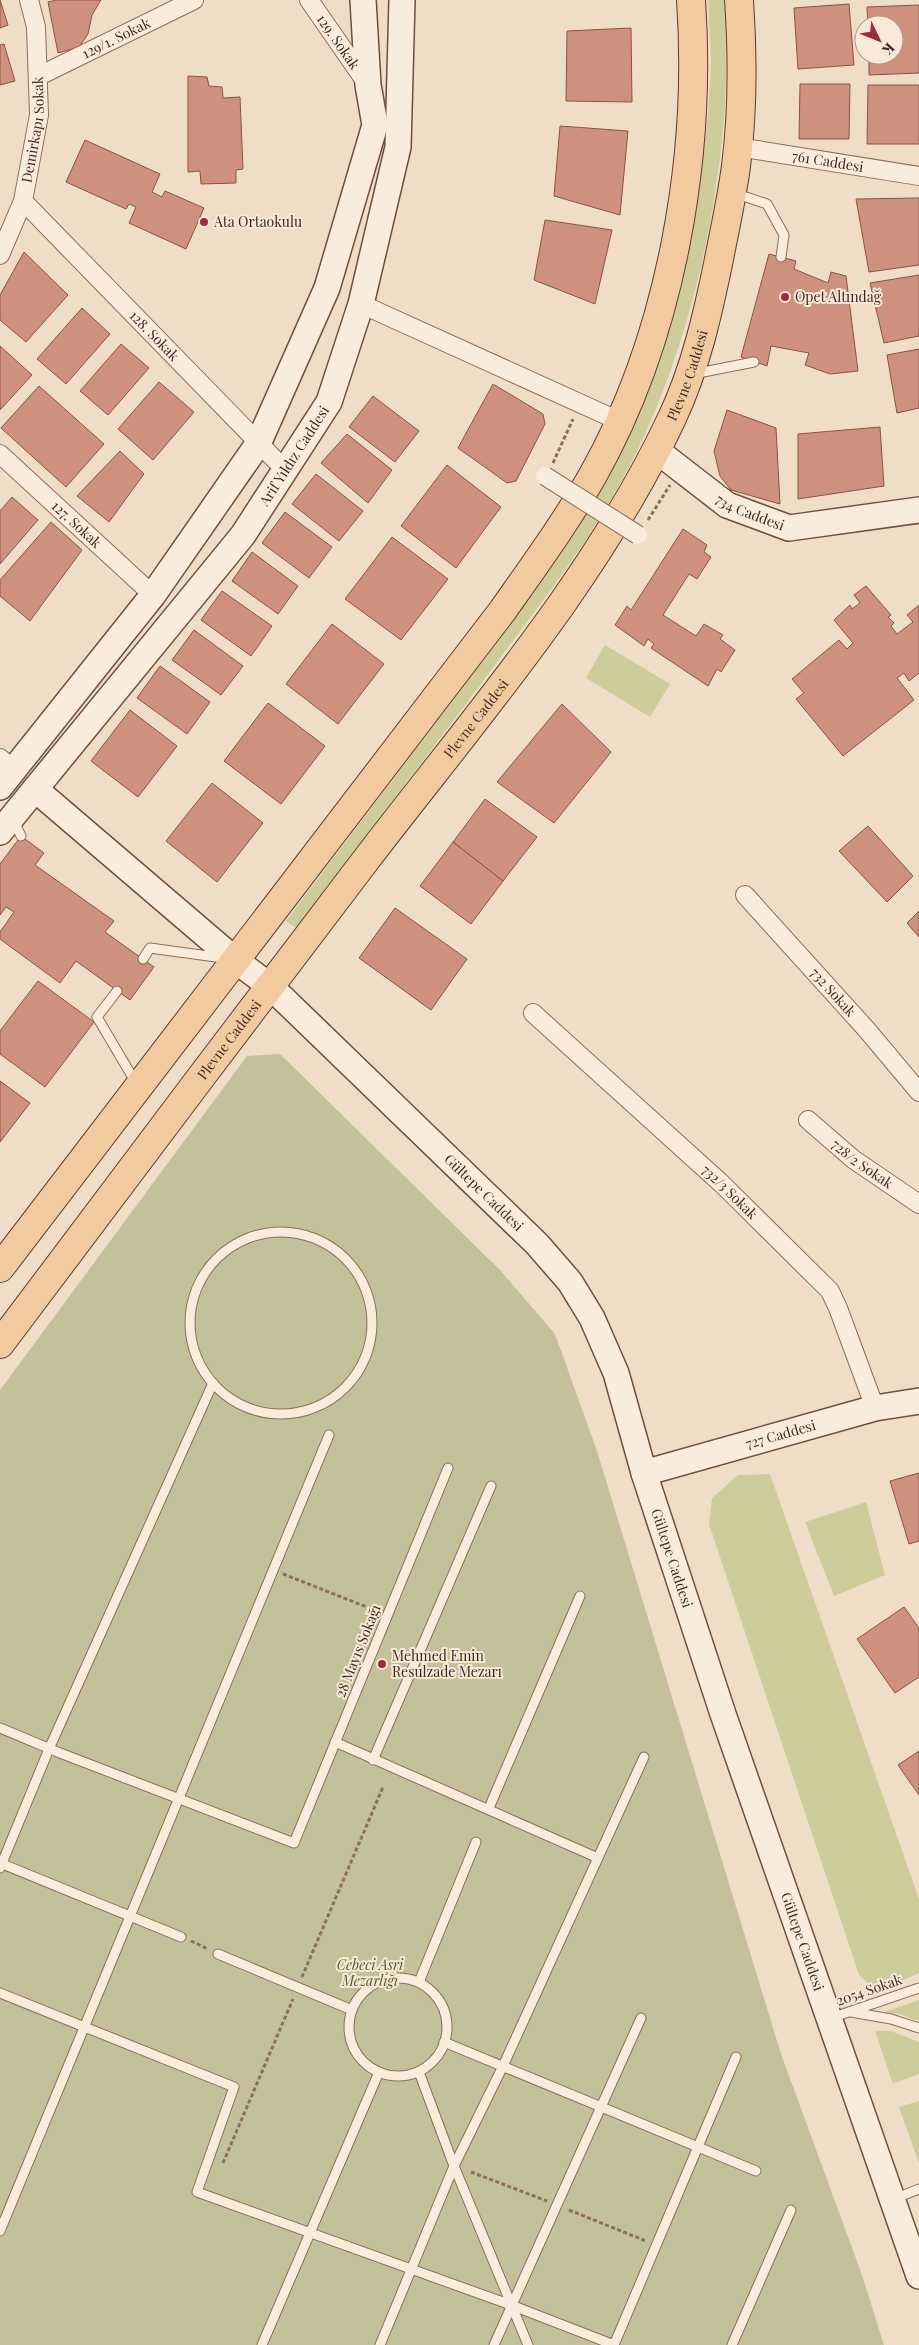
<svg xmlns="http://www.w3.org/2000/svg" width="919" height="2345" viewBox="0 0 919 2345" font-family="'Playfair Display',serif">
  <rect width="100%" height="100%" fill="#f0ddc8"/>
  <g fill="#cfcc9b">
    <path d="M708 0H726C734 155 697 344 622 480 590 539 549 593 509 646 439 741 367 834 296 928L286 921 508 627 549 568 633 425 652 378 670 326 692 236 708 115 711 63Z"/>
    <path d="M605 645 670 684 650 717 586 678Z"/>
    <path d="M770 1474 919 1899V1973L878 1992 859 1975 709 1524 712 1498 738 1475Z"/>
    <path d="M866 1502 885 1575 834 1596 805 1522Z"/>
    <path d="M919 2000V2021L899 2014 882 2013Z"/>
    <path d="M875 2031H891L919 2042V2074L893 2084Z"/>
    <path d="M919 2101V2163L899 2107Z"/>
  </g>
  <path fill="#c4c19a" d="M280 1054 500 1270 555 1334 597 1451 781 2054 862 2275 884 2345H0V1390L247 1056Z"/>
  <g fill="#ce917d" stroke="#8c5241">
    <path d="M0 0 8 25 0 28Z"/>
    <path d="M56 0H101L92 15 88 34 79 47 58 53 48 2Z"/>
    <path d="M849 4 854 65 798 69 794 8Z"/>
    <path d="M919 5V73L869 75V55H894V25H868L867 7Z"/>
    <path d="M631 28 632 102 566 101 567 31Z"/>
    <path d="M4 44 15 81 0 85V45Z"/>
    <path d="M188 76 207 77 209 86 222 87 223 98 240 97 243 169 236 170V183L201 184 200 171 188 172Z"/>
    <path d="M800 84H850L849 139H799Z"/>
    <path d="M868 85H919V144H867Z"/>
    <path d="M560 126 628 131 620 215 554 196Z"/>
    <path d="M85 140 160 174 152 192 162 197 165 191 204 208 186 249 129 223 136 207 129 204 126 209 66 182Z"/>
    <path d="M919 198V265L869 272 856 199Z"/>
    <path d="M545 220 612 230 595 304 534 280Z"/>
    <path d="M24 252 68 295 26 342 0 320V295Z"/>
    <path d="M769 254 796 261 794 269 828 283 831 272 846 276 858 371 830 374 805 365 809 353 771 346 767 366 741 357Z"/>
    <path d="M919 275V336L884 343 870 283Z"/>
    <path d="M82 308 110 334 66 384 37 359Z"/>
    <path d="M121 344 149 368 108 415 80 391Z"/>
    <path d="M0 346 32 375 0 410Z"/>
    <path d="M919 349V408L897 413 887 355Z"/>
    <path d="M159 382 194 412 153 460 118 429Z"/>
    <path d="M493 384 543 414 545 424 516 481 507 483 458 448Z"/>
    <path d="M39 386 104 444 66 487 1 428Z"/>
    <path d="M373 396 419 431 395 462 349 427Z"/>
    <path d="M727 410 776 428 780 504 731 490 720 476 714 451Z"/>
    <path d="M880 427 884 486 798 499V434Z"/>
    <path d="M347 434 392 470 368 503 321 463Z"/>
    <path d="M120 451 144 474 109 522 77 496Z"/>
    <path d="M447 465 501 507 456 568 401 526Z"/>
    <path d="M316 474 363 511 339 541 292 504Z"/>
    <path d="M12 497 38 520 0 564V511Z"/>
    <path d="M285 512 332 547 309 578 262 543Z"/>
    <path d="M51 522 82 550 30 621 0 596V580Z"/>
    <path d="M683 529 707 545 704 552 711 557 697 579 689 574 663 615 696 636 704 624 723 635 720 639 735 650 721 672 717 669 708 686 651 648 654 644 648 639 644 646 615 625 627 606 631 610Z"/>
    <path d="M392 537 448 579 401 640 345 599Z"/>
    <path d="M252 552 298 586 278 614 232 581Z"/>
    <path d="M866 586 891 615 888 617 894 623 891 626 897 634 913 622 907 615 919 605V673L909 681 904 673 897 678 914 700 843 756 796 699 804 693 792 679 839 640 847 649 853 643 834 620 850 605 852 609 860 603 854 595Z"/>
    <path d="M222 591 272 626 251 656 201 620Z"/>
    <path d="M332 624 384 664 338 724 286 684Z"/>
    <path d="M194 630 243 666 221 695 172 660Z"/>
    <path d="M160 666 210 702 187 734 137 698Z"/>
    <path d="M268 703 325 746 281 804 224 761Z"/>
    <path d="M562 704 611 752 554 823 497 782Z"/>
    <path d="M130 710 177 746 138 797 91 761Z"/>
    <path d="M212 783 263 823 217 882 166 841Z"/>
    <path d="M485 799 537 837 503 881 453 842Z"/>
    <path d="M868 826 913 876 887 902 839 851Z"/>
    <path d="M21 836 44 853 35 865 114 921 105 932 154 967 130 1000 76 961 60 983 0 939V932L14 912 6 907 0 915V864Z"/>
    <path d="M453 842 503 881 471 924 420 886Z"/>
    <path d="M395 908 467 959 431 1010 359 958Z"/>
    <path d="M919 911V937L907 923Z"/>
    <path d="M38 981 94 1022 45 1087 0 1054V1031Z"/>
    <path d="M0 1081 30 1103 0 1142Z"/>
    <path d="M919 1473V1541L909 1544 890 1481Z"/>
    <path d="M904 1607 919 1628V1677L895 1693 857 1639Z"/>
    <path d="M919 1751V1795L898 1765Z"/>
  </g>
  <g fill="none" stroke-linecap="round" stroke-linejoin="round">
    <g stroke="#8d6d5c" stroke-width="11">
      <g id="lane">
        <path d="M734 193 767 204 784 235 781 257"/>
        <path d="M693 374 754 362"/>
        <path d="M13 819 21 836"/>
        <path d="M143 959 150 948 223 958"/>
        <path d="M117 991 97 1017 136 1083"/>
        <circle cx="281" cy="1323" r="91"/>
        <path d="M0 1728 60 1753 294 1843 448 1468"/>
        <path d="M335 1742 598 1858"/>
        <path d="M373 1760 491 1486"/>
        <path d="M489 1808 580 1596"/>
        <path d="M0 1863 181 1937"/>
        <path d="M0 1868 49 1749 213 1383"/>
        <path d="M218 1954 352 2010"/>
        <circle cx="398" cy="2027" r="49"/>
        <path d="M419 1982 476 1842"/>
        <path d="M0 1993 234 2087 197 2192 511 2305 614 2345 736 2057"/>
        <path d="M851 2012 891 2019 919 2028"/>
        <path d="M831 2018 919 1988"/>
        <path d="M444 2042 756 2171"/>
        <path d="M419 2072 454 2166 528 2345"/>
        <path d="M894 2199 919 2189"/>
        <path d="M0 2231 329 1435"/>
        <path d="M262 2345 379 2072"/>
        <path d="M380 2345 454 2166 503 2066 644 1757"/>
        <path d="M494 2345 641 2018"/>
        <path d="M732 2345 791 2210"/>
      </g>
    </g>
    <g stroke="#8d6d5c" stroke-width="20">
      <g id="street">
        <path id="s1" d="M309 0 368 85"/>
        <path id="s2" d="M39 76 194 0"/>
        <path id="s3" d="M738 147 919 176"/>
        <path id="s4" d="M23 201 285 470"/>
        <path id="s5" d="M0 255 23 201 39 115 36 27 29 0"/>
        <path d="M361 304 619 421"/>
        <path id="s6" d="M0 454 153 595"/>
        <path d="M0 758 14 770"/>
        <path id="s7" d="M745 895 867 1030 919 1092"/>
        <path id="s8" d="M533 1013 722 1184 830 1291 838 1308 875 1408"/>
        <path id="s9" d="M808 1120 853 1159 919 1204"/>
      </g>
    </g>
    <g stroke="#6f4f3f" stroke-width="28">
      <g id="secondary">
        <path id="s10" d="M656 450 727 505 789 528 919 510"/>
        <path d="M0 787 153 595 258 444 327 288 375 125 368 85 363 0"/>
        <path id="s11" d="M35 789 235 960 270 986 537 1244 570 1282 592 1318 616 1373 644 1473 723 1714 919 2276"/>
        <path id="s12" d="M0 832 243 535 329 402 361 304 398 147 402 0"/>
        <path id="s13" d="M644 1473 875 1408 919 1401"/>
      </g>
    </g>
    <g stroke="#5b3c30" stroke-width="30">
      <g id="primary">
        <path d="M0 1268 503 610C534 566 566 522 593 475 671 336 702 158 691 0"/>
        <path id="s14" d="M0 1344C121 1184 240 1024 362 865 471 722 595 582 672 418 696 367 708 313 719 259 725 228 732 197 736 166 743 110 743 56 739 0"/>
      </g>
    </g>
    <g stroke="#8d6d5c" stroke-width="3" stroke-dasharray="4 2.5" stroke-linecap="butt">
      <path d="M553 463 573 419"/>
      <path d="M648 520 670 485"/>
      <path d="M283 1574 377 1611"/>
      <path d="M191 1941 208 1949"/>
      <path d="M302 1977 383 1787"/>
      <path d="M223 2163 293 1999"/>
      <path d="M471 2172 547 2201"/>
      <path d="M569 2210 646 2241"/>
    </g>
    <use href="#lane" stroke="#faecdc" stroke-width="9"/>
    <use href="#street" stroke="#faecdc" stroke-width="18"/>
    <use href="#secondary" stroke="#faecdc" stroke-width="25"/>
    <use href="#primary" stroke="#f2caa0" stroke-width="28"/>
    <g stroke="#8d6d5c" stroke-width="20" stroke-linecap="butt">
      <path id="street-bridge" d="M545 476 638 535"/>
    </g>
    <use href="#street-bridge" stroke="#faecdc" stroke-width="18"/>
  </g>
  <g fill="#9d2b40" stroke="#f7e8d8" stroke-width="2">
    <circle cx="204" cy="222" r="5"/>
    <circle cx="785" cy="297" r="5"/>
    <circle cx="382" cy="1664" r="5"/>
  </g>
  <g text-anchor="middle" stroke-width="4" stroke-linejoin="round" paint-order="stroke">
    <g font-size="14" fill="#3d2920" stroke="#f7e8d8">
      <text dy="5" stroke="none"><textPath href="#s2" startOffset="86">129/1. Sokak</textPath></text>
      <text dy="5" stroke="none"><textPath href="#s1" startOffset="51">129. Sokak</textPath></text>
      <text dy="5" stroke="none"><textPath href="#s5" startOffset="131">Demirkapı Sokak</textPath></text>
      <text dy="5" stroke="none"><textPath href="#s3" startOffset="91">761 Caddesi</textPath></text>
      <text dy="5" stroke="none"><textPath href="#s4" startOffset="188">128. Sokak</textPath></text>
      <text dy="5" stroke="none"><textPath href="#s14" startOffset="1191">Plevne Caddesi</textPath></text>
      <text dy="5" stroke="none"><textPath href="#s12" startOffset="478">Arif Yıldız Caddesi</textPath></text>
      <text dy="5" stroke="none"><textPath href="#s10" startOffset="114">734 Caddesi</textPath></text>
      <text dy="5" stroke="none"><textPath href="#s6" startOffset="104">127. Sokak</textPath></text>
      <text dy="5" stroke="none"><textPath href="#s14" startOffset="786">Plevne Caddesi</textPath></text>
      <text dy="5" stroke="none"><textPath href="#s7" startOffset="131">732 Sokak</textPath></text>
      <text dy="5" stroke="none"><textPath href="#s14" startOffset="381">Plevne Caddesi</textPath></text>
      <text dy="5" stroke="none"><textPath href="#s9" startOffset="70">728/2 Sokak</textPath></text>
      <text dy="5" stroke="none"><textPath href="#s11" startOffset="604">Gültepe Caddesi</textPath></text>
      <text dy="5" stroke="none"><textPath href="#s8" startOffset="266">732/3 Sokak</textPath></text>
      <text dy="5" stroke="none"><textPath href="#s13" startOffset="142">727 Caddesi</textPath></text>
      <text dy="5" stroke="none"><textPath href="#s11" startOffset="1024">Gültepe Caddesi</textPath></text>
      <text transform="translate(358 1651) rotate(-68)" y="5">28 Mayıs Sokağı</text>
      <text dy="5" stroke="none"><textPath href="#s11" startOffset="1429">Gültepe Caddesi</textPath></text>
      <text transform="translate(869 1990) rotate(-19)" y="5">2054 Sokak</text>
    </g>
    <g font-size="14" fill="#3d2920" stroke="#f7e8d8" text-anchor="start">
      <text x="214" y="227">Ata Ortaokulu</text>
      <text x="795" y="302">Opet Altındağ</text>
      <text x="392" y="1661">Mehmed Emin<tspan x="392" dy="16">Resulzade Mezarı</tspan></text>
    </g>
    <g font-size="14" font-style="italic" fill="#565a26" stroke="#f7e8d8">
      <text x="370" y="1970">Cebeci Asri<tspan x="370" dy="16">Mezarlığı</tspan></text>
    </g>
  </g>
  <g transform="translate(879 40) rotate(133)"><circle r="24" fill="#f7e8d8" stroke="#ad9c8e"/>
  <path d="M0-4L9 19L0 12L-9 19Z" fill="#9d2b40"/>
  <text y="-8" font-size="14" font-weight="bold" text-anchor="middle" fill="#3d2920">K</text>
  </g>
</svg>
